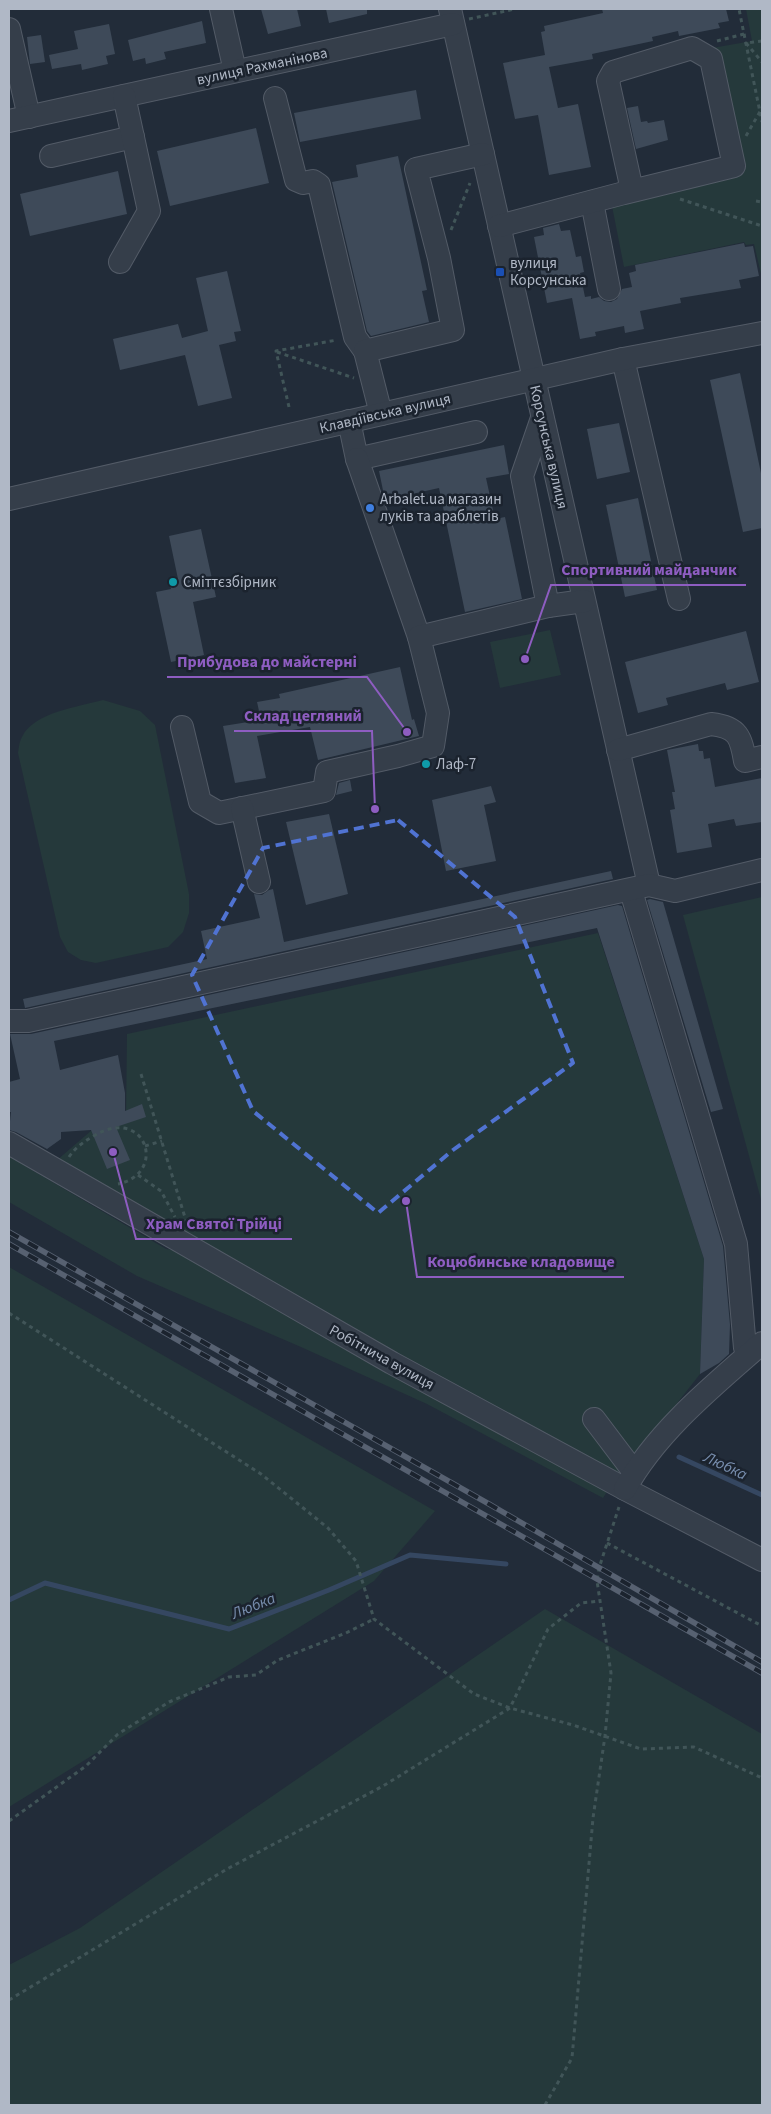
<svg xmlns="http://www.w3.org/2000/svg" width="771" height="2114" viewBox="0 0 771 2114" font-family="'Source Sans 3',sans-serif">
  <rect width="100%" height="100%" fill="#222c39"/>
  <g fill="#25393b">
    <path d="M746 9H762V278L754 244 746 245 744 242 624 267 611 201 740 170 712 48 752 41Z"/>
    <path d="M550 630 561 675 500 688 490 642Z"/>
    <path d="M103 700 140 711 155 725 189 894V913L183 932 168 947 96 963 81 960 68 952 60 937 18 753C19 748 19 742 22 737 34 712 78 707 103 700Z"/>
    <path d="M762 897V1203L683 915Z"/>
    <path d="M598 933 704 1259 700 1374 620 1476 396 1355 56 1161 92 1130 126 1117 127 1034Z"/>
    <path d="M9 1150 19 1156 27 1167 166 1249 181 1251 610 1487 603 1498 427 1404 301 1347 137 1276 9 1202Z"/>
    <path d="M9 1267 435 1511 374 1581 9 1807Z"/>
    <path d="M545 1609 762 1734V2105H9V1965L80 1928Z"/>
  </g>
  <g fill="none" stroke-linecap="round" stroke-linejoin="round">
    <g stroke="#354761" stroke-width="5">
      <path d="M679 1457 762 1495"/>
      <path d="M9 1600 45 1583 229 1629 329 1590 410 1555 506 1564"/>
    </g>
  </g>
  <g fill="#3e4a59">
    <path d="M261 9H297L301 26 268 34Z"/>
    <path d="M326 9H367V14L329 23Z"/>
    <path d="M602 9H726L729 21 718 23 720 28 679 36 678 31 652 37 653 41 592 54 593 59 549 67 558 108 578 104 591 167 549 175 538 115 515 119 503 63 545 55 541 32 545 31 544 26 603 13Z"/>
    <path d="M202 21 206 43 164 52 166 59 146 64 145 58 133 61 128 40Z"/>
    <path d="M109 24 115 54 106 56 108 64 82 70 81 64 52 69 49 55 78 49 74 31Z"/>
    <path d="M41 35 45 62 30 64 27 37Z"/>
    <path d="M416 90 421 119 300 142 294 113Z"/>
    <path d="M638 106 641 122 647 121 648 123 664 120 668 140 636 149 627 108Z"/>
    <path d="M256 128 269 183 170 206 157 151Z"/>
    <path d="M398 156 427 290 422 291 429 322 371 336 367 331 332 182 358 177 356 165Z"/>
    <path d="M118 171 127 214 30 236 20 194Z"/>
    <path d="M559 224 561 231 570 230 576 257 581 256 584 272 580 273 585 297 591 296V299L599 297 604 301 611 302 617 299 622 289 632 287 629 273 636 271 635 265 744 243 745 247 753 246 759 276 739 280 741 288 680 298 681 303 640 311 644 329 625 333 624 326 595 332 596 336 580 339 572 298 547 303 534 237 544 235 543 228Z"/>
    <path d="M227 271 241 331 234 332 236 341 219 345 232 398 198 406 185 355 120 370 113 339 178 324 182 338 208 331 196 278Z"/>
    <path d="M740 373 762 478V528L743 532 710 380Z"/>
    <path d="M619 423 630 472 597 479 587 429Z"/>
    <path d="M504 445 509 474 486 478 495 519 505 517 522 599 465 612 439 488 385 500 379 471Z"/>
    <path d="M638 498 657 590 625 597 606 505Z"/>
    <path d="M201 529 216 597 193 602 204 655 171 662 156 592 171 589 169 581 178 579 169 536Z"/>
    <path d="M746 631 759 682 727 690 725 683 666 698 668 705 638 713 625 662Z"/>
    <path d="M400 667 412 720 414 719 419 736 318 760 310 727 257 736 266 778 235 783 223 726 261 720 257 702 280 698 279 694Z"/>
    <path d="M698 744 699 751H703L704 759 710 758 715 787 762 778V822L736 826 734 819 708 824 712 847 677 853 670 810 675 809 672 792H675L667 750Z"/>
    <path d="M350 780 352 791 336 795 339 783Z"/>
    <path d="M491 786 496 802 484 805 496 861 446 871 432 800Z"/>
    <path d="M329 814 348 894 306 905 286 822Z"/>
    <path d="M611 871 613 879 25 1008 23 999 207 959 201 931 260 918 254 894 262 895 269 890 273 889 284 942Z"/>
    <path d="M650 899 663 902 723 1109 711 1112 647 900Z"/>
    <path d="M618 905 622 906 723 1246 730 1325 729 1354 719 1363 700 1374 704 1259 597 928 54 1041 60 1070 118 1055 125 1093V1111L142 1104 146 1117 116 1127 130 1160 107 1169 91 1130 61 1132V1139L47 1149 16 1132 9 1130 11 1112H9V1082L20 1079 10 1034H31Z"/>
  </g>
  <g fill="none" stroke-linecap="round" stroke-linejoin="round">
    <g stroke="#535b67" stroke-width="24">
      <g id="minor">
        <path d="M221 9 235 71"/>
        <path d="M450 9 649 885"/>
        <path d="M9 29 29 117"/>
        <path d="M275 98 296 180 303 183 313 181 319 185 355 337 365 351"/>
        <path d="M9 121 453 24"/>
        <path d="M51 156 133 137"/>
        <path d="M592 202 609 289"/>
        <path d="M499 226 624 193 629 188 630 181 608 81 613 72 692 48 711 59 734 166 624 193"/>
        <path d="M120 262 149 211 124 96"/>
        <path d="M623 359 679 599"/>
        <path d="M381 414 365 351 453 330 439 258 416 169 483 154"/>
        <path d="M542 418 522 476 548 606"/>
        <path d="M349 421 357 459 476 432"/>
        <path d="M357 459 419 637"/>
        <path d="M9 499 623 359 762 333"/>
        <path d="M182 727 200 802 219 813 324 791 327 772 398 756 433 746 438 713 419 637 548 606 584 601"/>
        <path d="M618 750 711 724C738 727 741 737 745 761L762 757"/>
        <path d="M242 808 259 882"/>
        <path d="M631 891 736 1244 745 1348 750 1353"/>
        <path d="M9 1021H28L649 885 675 891 762 870"/>
        <path d="M9 1143 392 1363 625 1489 762 1560"/>
        <path d="M594 1419 634 1472"/>
        <path d="M625 1489C656 1432 714 1385 762 1343"/>
      </g>
    </g>
    <g stroke="#415558" stroke-width="3" stroke-dasharray="4 4" stroke-linecap="butt">
      <path d="M469 19 515 9"/>
      <path d="M744 34 762 122"/>
      <path d="M717 41 744 34 739 9"/>
      <path d="M762 41 746 43 762 62"/>
      <path d="M746 136 762 108"/>
      <path d="M680 199 762 226"/>
      <path d="M756 201 762 202"/>
      <path d="M451 230 470 183"/>
      <path d="M277 352 354 378"/>
      <path d="M289 407 276 351 337 340"/>
      <path d="M141 1074 187 1224"/>
      <path d="M145 1146 162 1141"/>
      <path d="M69 1157C75 1148 82 1143 92 1137 145 1103 169 1173 118 1184"/>
      <path d="M138 1175 161 1191 175 1217"/>
      <path d="M9 1313 261 1474 328 1528 356 1561 374 1619 474 1694 510 1708 573 1725 641 1749 694 1747 762 1778"/>
      <path d="M607 1543 762 1626"/>
      <path d="M9 1821 86 1766 118 1734 169 1702 229 1677 256 1675 278 1660 346 1633 374 1619"/>
      <path d="M9 2000 227 1869 383 1786 510 1708 548 1629 581 1603 600 1601"/>
      <path d="M545 2105 572 2058 593 1818 605 1736 611 1673 597 1581 599 1568 619 1507"/>
    </g>
    <use href="#minor" stroke="#353e4a" stroke-width="22"/>
    <g stroke="#576171" stroke-width="5.5">
      <g id="rail">
        <path d="M9 1232 489 1504 762 1662"/>
        <path d="M9 1244 762 1673"/>
      </g>
    </g>
    <use href="#rail" stroke="#1b232e" stroke-width="4" stroke-dasharray="11" stroke-linecap="butt"/>
  </g>
  <path fill="none" stroke="#5073d2" stroke-width="4" stroke-dasharray="10 6" stroke-linejoin="round" d="M398 820 515 917 573 1063 453 1150 378 1213 253 1111 192 975 263 848Z"/>
  <rect fill="#1a4fb4" stroke="#1b232e" stroke-width="2" x="495" y="267" width="10" height="10" rx="2.5"/>
  <circle fill="#3f7fe0" stroke="#1b232e" stroke-width="2" cx="370" cy="508" r="5"/>
  <g fill="#0f9aa8" stroke="#1b232e" stroke-width="2">
    <circle cx="173" cy="582" r="5"/>
    <circle cx="426" cy="764" r="5"/>
  </g>
  <g text-anchor="middle" stroke-width="5" stroke-linejoin="round" paint-order="stroke">
    <g font-size="15" fill="#b0b8c6" stroke="#1b232e">
      <text transform="translate(262 66) rotate(-12)" y="5">вулиця Рахманінова</text>
      <text transform="translate(385 413) rotate(-13)" y="5">Клавдіївська вулиця</text>
      <text transform="translate(549 447) rotate(77)" y="5">Корсунська вулиця</text>
      <text transform="translate(382 1357) rotate(29)" y="5">Робітнича вулиця</text>
    </g>
    <g font-size="15" fill="#b0b8c6" stroke="#1b232e" text-anchor="start">
      <text x="510" y="268">вулиця<tspan x="510" dy="17">Корсунська</tspan></text>
      <text x="380" y="504">Arbalet.ua магазин<tspan x="380" dy="17">луків та араблетів</tspan></text>
      <text x="183" y="587">Сміттєзбірник</text>
      <text x="436" y="769">Лаф-7</text>
    </g>
    <g font-size="16" font-style="italic" fill="#788eae" stroke="#1b232e">
      <text transform="translate(726 1465) rotate(25)" y="6">Любка</text>
      <text transform="translate(253 1605) rotate(-22)" y="6">Любка</text>
    </g>
  </g>
  <path fill="none" stroke="#8e5dc1" stroke-width="2" d="M525 659L551 585H746M407 732L367 677H167M375 809L372 731H234M113 1152L136 1239H292M406 1201L417 1277H624"/>
  <g fill="#8e5dc1" stroke="#1b232e" stroke-width="2">
    <circle cx="525" cy="659" r="5"/>
    <circle cx="407" cy="732" r="5"/>
    <circle cx="375" cy="809" r="5"/>
    <circle cx="113" cy="1152" r="5"/>
    <circle cx="406" cy="1201" r="5"/>
  </g>
  <g font-size="16" text-anchor="middle" font-weight="bold" fill="#8e5dc1" stroke="#1b232e" stroke-width="5" stroke-linejoin="round" paint-order="stroke">
    <text x="649" y="575">Спортивний майданчик</text>
    <text x="267" y="667">Прибудова до майстерні</text>
    <text x="303" y="721">Склад цегляний</text>
    <text x="214" y="1229">Храм Святої Трійці</text>
    <text x="521" y="1267">Коцюбинське кладовище</text>
  </g>
  <rect width="771" height="2114" fill="none" stroke="#b0b8c6" stroke-width="20"/>
</svg>
